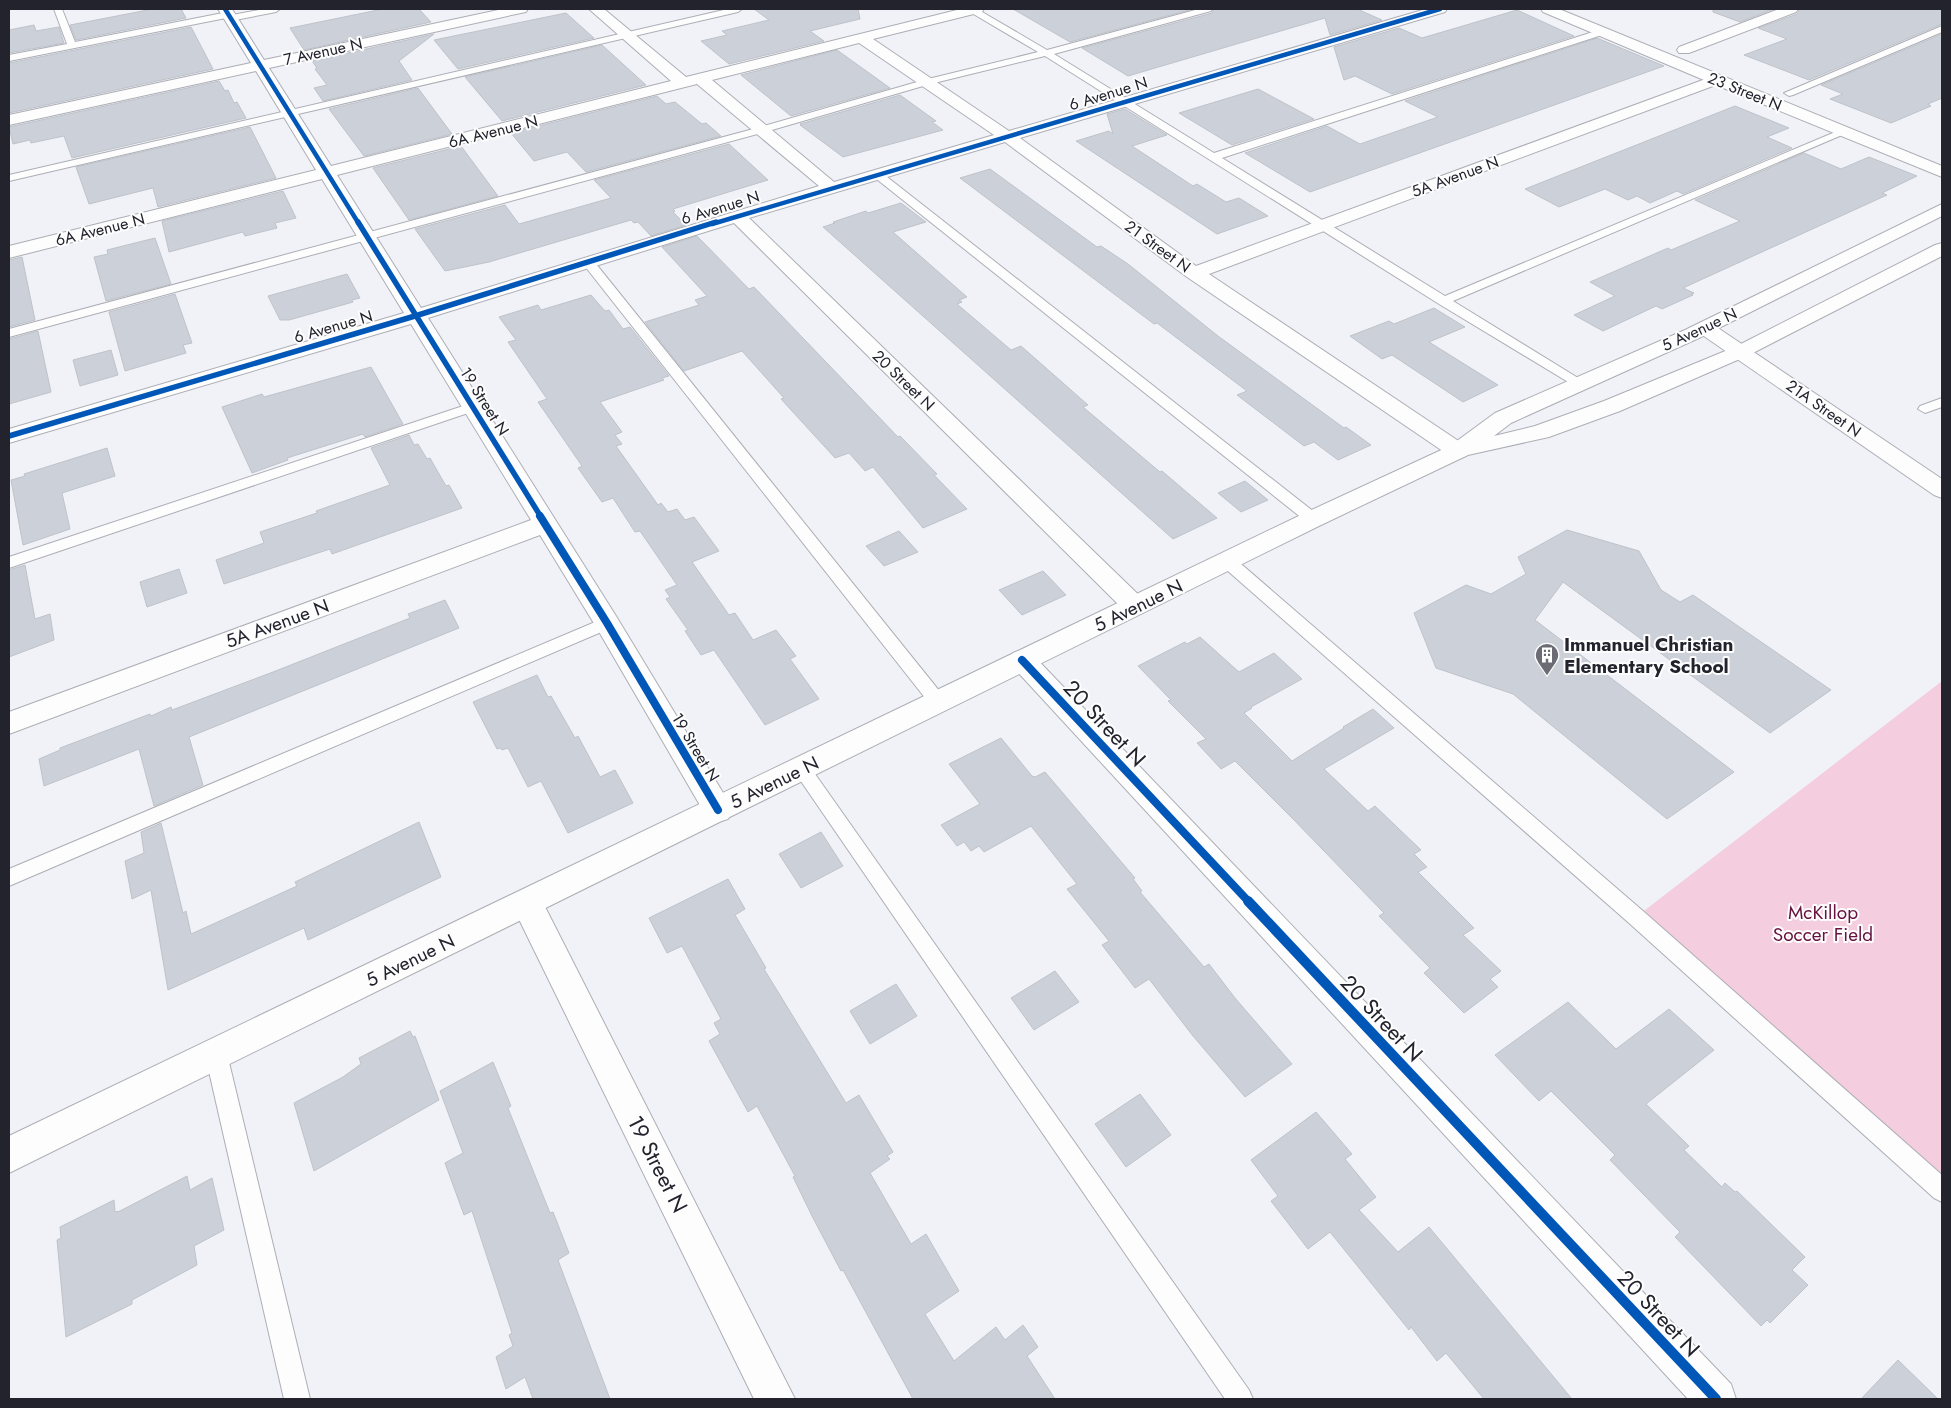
<svg xmlns="http://www.w3.org/2000/svg" width="1951" height="1408" viewBox="0 0 1951 1408" font-family="Jost,sans-serif">
  <rect width="100%" height="100%" fill="#f1f2f8"/>
  <path fill="#f4cddf" d="M1942 681V1190L1636 917Z"/>
  <g fill="#ccd0d8" stroke="#bec3ca">
    <path d="M153 9H181L186 18 76 40 70 25Z"/>
    <path d="M383 9H419L431 22 304 50 290 28Z"/>
    <path d="M754 9H858L860 19 810 31 824 41 729 64 701 41 727 35 722 31 769 20Z"/>
    <path d="M1013 9H1193L1070 42Z"/>
    <path d="M1214 9H1357L1382 20 1330 35 1325 18 1128 76 1082 48 1212 13Z"/>
    <path d="M1713 9H1774L1740 22 1713 12Z"/>
    <path d="M1800 9H1942V24L1809 80 1744 55 1787 39 1758 28 1797 14Z"/>
    <path d="M1517 10 1574 36 1392 94 1355 76 1344 80 1334 47 1399 28 1422 38Z"/>
    <path d="M566 13 594 38 458 69 434 40Z"/>
    <path d="M34 25 36 31 59 27 64 43 9 53V30Z"/>
    <path d="M191 27 213 69 9 113V63Z"/>
    <path d="M434 34 399 61 412 80 323 101 314 88 327 85 315 69 317 68 312 61Z"/>
    <path d="M1942 34V98L1928 104 1931 106 1891 123 1830 99 1843 94 1821 85Z"/>
    <path d="M1597 38 1664 66 1310 192 1245 153 1327 126 1360 144 1438 117 1405 101Z"/>
    <path d="M602 45 646 85 502 121 465 77Z"/>
    <path d="M837 50 890 88 791 116 741 75Z"/>
    <path d="M219 81 225 91 228 90 234 103 237 102 246 118 72 158 64 136 31 143 30 140 13 144 9 127Z"/>
    <path d="M418 88 452 134 364 156 329 109Z"/>
    <path d="M1258 89 1314 119 1232 145 1179 113Z"/>
    <path d="M900 95 936 121 932 122 943 130 843 157 800 125H802L800 124Z"/>
    <path d="M657 96 666 104 675 102 702 124 706 123 721 136 586 172 567 152 534 161 511 133Z"/>
    <path d="M1735 106 1789 128 1767 137 1792 148 1683 194 1677 191 1650 203 1637 196 1628 200 1605 189 1559 207 1525 189Z"/>
    <path d="M1125 109 1167 135 1132 146 1193 186 1197 184 1226 202 1239 198 1268 216 1217 234 1076 141 1109 131 1113 134 1107 114Z"/>
    <path d="M250 127 276 178 158 207 153 188 89 204 76 167Z"/>
    <path d="M729 144 768 180 673 209 675 211 673 212 686 225 651 236 638 222 634 223 631 220 489 262 445 271 415 229 505 205 519 224 611 198 594 180Z"/>
    <path d="M461 146 498 196 409 220 373 168Z"/>
    <path d="M1804 153 1841 169 1869 157 1917 176 1882 193 1887 195 1683 288 1694 293 1691 294 1693 295 1662 309 1656 306 1603 331 1574 315 1615 296 1590 282 1668 248 1671 250 1740 221 1695 200Z"/>
    <path d="M990 169 1097 247 1101 246 1128 264 1218 336 1344 428 1346 427 1371 445 1338 460 1314 442 1304 446 1237 395 1247 391 1157 323 1154 324 960 178Z"/>
    <path d="M283 191 296 218 275 223 277 228 245 236 243 232 169 252 162 221Z"/>
    <path d="M901 203 926 222 893 232 967 297 959 300 962 302 957 304 1011 350 1021 346 1088 405 1083 407 1160 472 1162 471 1217 518 1173 539 823 227 835 223 833 222 866 211 868 213Z"/>
    <path d="M697 236 749 289 754 287 898 437 900 436 937 474 934 475 967 509 923 528 873 467 865 471 849 453 835 458 781 399 784 398 742 351 684 371 645 322 699 305 695 300 707 296 662 247Z"/>
    <path d="M155 238 171 284 106 301 94 257 108 254 107 250Z"/>
    <path d="M22 257 35 320 9 327V260Z"/>
    <path d="M347 274 360 298 352 300 353 302 289 320H280L268 296Z"/>
    <path d="M175 294 192 343 183 345 186 353 125 371 109 312Z"/>
    <path d="M591 295 605 311 609 310 623 329 630 327 669 376 662 378 664 380 600 402 622 432 615 435 622 444 616 446 658 505 661 503 668 512 677 509 685 520 694 517 719 551 692 562 729 615 735 613 753 640 776 630 796 656 790 659 819 699 765 725 714 650 701 655 685 631 688 630 666 599 670 597 665 590 677 585 640 531 635 532 613 498 602 502 578 468 582 466 538 402 547 399 508 342 516 340 499 317 538 305 541 310Z"/>
    <path d="M1434 308 1465 327 1429 342 1498 385 1463 402 1392 355 1382 359 1350 336 1389 321 1394 324Z"/>
    <path d="M38 331 51 392 9 404V339Z"/>
    <path d="M111 350 118 375 80 386 73 360Z"/>
    <path d="M371 367 403 424 365 437 363 434 287 458 288 460 252 473 222 407 262 394 264 397Z"/>
    <path d="M409 435 414 445 418 444 427 459 430 458 446 486 449 485 462 508 332 554 330 549 224 584 216 560 264 543 260 532 317 513 316 511 390 485 371 448Z"/>
    <path d="M107 448 115 476 62 493 70 529 23 545 11 480 25 476 24 474Z"/>
    <path d="M1245 481 1268 500 1241 512 1218 493Z"/>
    <path d="M1567 530 1639 551 1661 590 1680 602 1693 595 1831 690 1770 733 1563 582 1535 620 1734 772 1667 819 1513 694 1436 668 1414 613 1466 585 1491 594 1526 574 1518 557Z"/>
    <path d="M899 531 918 552 884 566 866 546Z"/>
    <path d="M25 565 35 619 50 614 54 640 9 657V570Z"/>
    <path d="M179 569 187 593 147 607 140 582Z"/>
    <path d="M1043 571 1066 595 1022 615 999 590Z"/>
    <path d="M445 600 459 628 189 737 203 785 154 806 139 749 44 786 39 759 60 750V748L150 714 151 716 171 707 172 710 273 672 410 618 408 614Z"/>
    <path d="M1200 637 1239 672 1274 653 1302 679 1251 707 1252 708 1244 713 1292 761 1344 728 1343 727 1373 709 1394 728 1324 769 1368 811 1375 806 1421 850 1414 854 1427 867 1418 872 1474 928 1463 935 1501 971 1490 979 1498 987 1464 1013 1424 973 1430 968 1379 916 1384 913 1294 820 1235 761 1221 769 1197 743 1206 739 1168 701 1171 700 1138 666 1185 642 1187 644Z"/>
    <path d="M537 675 548 697 551 696 575 738 578 736 600 777 615 770 633 803 568 833 541 781 528 787 508 748 502 750 500 748 497 749 473 702Z"/>
    <path d="M1001 738 1032 776 1035 777 1045 772 1135 878 1133 879 1142 891 1140 892 1204 967 1209 964 1235 998 1292 1064 1245 1097 1193 1036 1149 979 1135 988 1102 945 1109 941 1067 889 1077 884 1031 826 984 852 979 846 971 851 964 842 957 846 941 825 980 804 949 764Z"/>
    <path d="M419 822 441 877 308 940 304 928 168 990 151 890 132 899 125 861 144 853 141 832 161 823 183 913 186 911 191 934 297 886 295 882Z"/>
    <path d="M821 832 843 866 801 888 779 854Z"/>
    <path d="M728 879 745 909 735 915 766 968 764 969 846 1103 859 1095 893 1152 887 1156 890 1159 870 1173 911 1244 926 1234 959 1291 925 1314 954 1361 996 1327 1005 1340 1023 1325 1038 1347 1027 1356 1055 1399H913L843 1270 841 1271 813 1218 793 1177 795 1176 757 1106 748 1112 709 1041 720 1034 714 1023 721 1019 682 946 667 953 649 918Z"/>
    <path d="M1055 971 1079 1002 1034 1030 1011 998Z"/>
    <path d="M896 984 917 1016 870 1044 850 1011Z"/>
    <path d="M1568 1002 1616 1049 1669 1009 1714 1050 1646 1104 1689 1146 1684 1150 1722 1187 1725 1183 1735 1192 1737 1191 1805 1257 1792 1270 1808 1285 1770 1323 1767 1320 1761 1326 1675 1237 1680 1232 1610 1160 1615 1155 1551 1091 1539 1101 1495 1055Z"/>
    <path d="M410 1031 413 1037 415 1036 439 1100 314 1171 294 1103 343 1077 361 1064 359 1058Z"/>
    <path d="M493 1062 511 1106 508 1108 550 1213 553 1212 569 1253 558 1260 610 1399H533L525 1377 506 1389 496 1357 513 1346 509 1335 512 1333 472 1211 464 1215 445 1163 463 1153 440 1091Z"/>
    <path d="M1140 1094 1171 1135 1126 1167 1095 1124Z"/>
    <path d="M1316 1112 1352 1154 1345 1159 1376 1197 1359 1210 1398 1252 1429 1227 1572 1399H1484L1446 1353 1437 1361 1411 1327 1409 1330 1330 1232 1308 1249 1271 1201 1278 1196 1251 1160Z"/>
    <path d="M187 1176 190 1190 212 1178 224 1230 194 1246 197 1265 132 1300V1304L66 1337 57 1240 61 1238 60 1227 114 1200 115 1212 120 1211Z"/>
    <path d="M1898 1360 1938 1399H1861Z"/>
  </g>
  <g fill="none" stroke-linecap="round" stroke-linejoin="round">
    <g stroke="#adaeb5" stroke-width="2">
      <g id="service">
        <path d="M54 9H62L75 42 228 12 232 15 264 9H280L276 12 230 21 226 18 9 61V55L67 44Z"/>
        <path d="M728 9H742L738 12 9 181V175Z"/>
        <path d="M969 9H977L1047 50 1199 9H1212L1211 11 1054 54 1214 153 1599 30H1605V34L1222 158 1445 296 1840 130H1848L1849 132 1453 301 1583 381 1585 384 1583 387 1578 388 1439 304 1045 56 930 84 765 132 9 337V329L757 128 924 80 1038 52 970 12Z"/>
        <path d="M1942 26V32L1793 95 1789 96 1784 93Z"/>
        <path d="M878 172 882 173 1318 515 1321 519 1318 523H1308L874 177 873 175Z"/>
        <path d="M588 258 592 259 945 698 948 703 945 708 939 710 933 708 584 265 582 262Z"/>
        <path d="M1942 398V407L1925 413 1918 409 1920 406Z"/>
        <path d="M472 403 477 404 479 407 477 410 9 568V557Z"/>
        <path d="M1227 556 1233 557 1643 911 1942 1175V1202L1934 1198 1629 923 1221 565 1219 561 1221 557Z"/>
        <path d="M607 617 613 619 615 623 613 627 9 886V869Z"/>
        <path d="M802 762 808 764 1249 1390 1253 1399H1225L796 774 793 769 796 764Z"/>
        <path d="M216 1044 224 1047 227 1054 310 1399H284L205 1054 208 1047Z"/>
      </g>
    </g>
    <g stroke="#adaeb5" stroke-width="2">
      <g id="minor">
        <path d="M218 9H232L264 60 503 9H528L526 12 521 13 269 68 331 166 671 81 589 9H604L686 77 961 9H984L982 12 873 39 1009 131 1426 9H1447L1445 12 1020 138 1196 266 1711 77H1721L1724 80 1721 83 1209 274 1466 446 1469 451 1466 456 1458 458 1450 456 1187 277 1005 142 749 218 1144 600 1148 606 1144 612 1135 615 1126 612 734 223 428 318 616 616 728 801 733 810 728 819 718 822 708 819 598 630 540 535 9 734V712L531 520 411 324 9 443V429L404 313 322 179 9 258V246L316 170 256 71 9 125V115L251 63ZM859 43 994 135 834 182 712 80ZM697 84 819 186 421 308 337 175Z"/>
        <path d="M1779 9H1798L1796 12 1689 53H1679L1677 50 1679 47Z"/>
        <path d="M1705 322 1712 324 1942 479V498L1934 495 1698 332 1695 328 1698 324Z"/>
        <path d="M1022 650 1031 653 1731 1384 1736 1399H1688L1013 667 1009 660 1013 653Z"/>
        <path d="M527 889 538 893 795 1399H754L511 903 516 893Z"/>
      </g>
    </g>
    <g stroke="#adaeb5" stroke-width="2">
      <path id="tertiary" d="M1541 9H1559L1942 166V177L1711 83 1543 12Z"/>
    </g>
    <g stroke="#adaeb5" stroke-width="2">
      <path id="secondary" d="M1942 204V216L1699 338 1511 423 1494 436 1535 426 1604 401 1735 347 1935 245 1942 243V256L1749 355 1620 411 1549 437 1468 455 1321 525 9 1173V1136L1305 513 1450 446 1495 413 1685 330Z"/>
    </g>
    <use href="#service" fill="#fdfdfe" fill-rule="evenodd"/>
    <use href="#minor" fill="#fdfdfe" fill-rule="evenodd"/>
    <use href="#tertiary" fill="#fdfdfe" fill-rule="evenodd"/>
    <use href="#secondary" fill="#fdfdfe" fill-rule="evenodd"/>
    <g stroke="#fdfdfd" stroke-width="6">
      <g id="cycleway-far3">
        <path d="M225 9 359 224"/>
        <path d="M712 224 1440 9"/>
      </g>
    </g>
    <g stroke="#fdfdfd" stroke-width="8">
      <g id="cycleway-far2">
        <path d="M358 222 541 517"/>
        <path d="M9 436 415 316 716 222"/>
      </g>
    </g>
    <g stroke="#fdfdfd" stroke-width="11">
      <g id="cycleway-far1">
        <path d="M540 516 607 623 718 810"/>
        <path d="M1022 660 1249 902"/>
      </g>
    </g>
    <g stroke="#fdfdfd" stroke-width="13">
      <path id="cycleway" d="M1248 901 1716 1399"/>
    </g>
    <use href="#cycleway-far3" stroke="#0057b8" stroke-width="4.5"/>
    <use href="#cycleway-far2" stroke="#0057b8" stroke-width="5.5"/>
    <use href="#cycleway-far1" stroke="#0057b8" stroke-width="8"/>
    <use href="#cycleway" stroke="#0057b8" stroke-width="10"/>
  </g>
  <defs>
    <g id="building-pin" transform="scale(1.25)"><path d="M0 17L-7.5 6A9.5 9.5 0 1 1 7.5 6Z" fill="#6b6b75" stroke="#fdfdfd"/><path d="M-4-6H4V6H1V3H-1V6H-4ZM-2.5-4.3h1.7v1.8h-1.7ZM.8-4.3h1.7v1.8H.8ZM-2.5-1h1.7V.8h-1.7ZM.8-1h1.7V.8H.8Z" fill="#fff"/></g>
  </defs>
  <g fill-rule="evenodd">
    <use href="#building-pin" x="1547" y="655"/>
  </g>
  <g text-anchor="middle" stroke-width="4" stroke-linejoin="round" paint-order="stroke">
    <g font-size="16" fill="#23232e" stroke="#fdfdfd">
      <text transform="translate(323 51) rotate(-12)" y="6">7 Avenue N</text>
      <text transform="translate(1745 91) rotate(22)" y="6">23 Street N</text>
      <text transform="translate(1108 93) rotate(-17)" y="6">6 Avenue N</text>
      <text transform="translate(493 131) rotate(-14)" y="6">6A Avenue N</text>
      <text transform="translate(1455 176) rotate(-20)" y="6">5A Avenue N</text>
      <text transform="translate(720 207) rotate(-17)" y="6">6 Avenue N</text>
      <text transform="translate(100 229) rotate(-14)" y="6">6A Avenue N</text>
      <text transform="translate(1158 246) rotate(36)" y="6">21 Street N</text>
      <text transform="translate(333 326) rotate(-16)" y="6">6 Avenue N</text>
      <text transform="translate(1699 329) rotate(-25)" y="6">5 Avenue N</text>
      <text transform="translate(904 380) rotate(44)" y="6">20 Street N</text>
      <text transform="translate(485 401) rotate(58)" y="6">19 Street N</text>
      <text transform="translate(1824 408) rotate(35)" y="6">21A Street N</text>
      <text transform="translate(696 747) rotate(59)" y="6">19 Street N</text>
    </g>
    <g font-size="19" fill="#23232e" stroke="#fdfdfd">
      <text transform="translate(1138 605) rotate(-26)" y="7">5 Avenue N</text>
      <text transform="translate(277 623) rotate(-20)" y="7">5A Avenue N</text>
      <text transform="translate(774 782) rotate(-26)" y="7">5 Avenue N</text>
      <text transform="translate(410 960) rotate(-26)" y="7">5 Avenue N</text>
    </g>
    <g font-size="19" font-weight="bold" fill="#23232e" stroke="#fdfdfd" text-anchor="start">
      <text x="1564" y="651">Immanuel Christian<tspan x="1564" dy="22">Elementary School</tspan></text>
    </g>
    <g font-size="19" fill="#66113e" stroke="#fdfdfd">
      <text x="1823" y="919">McKillop<tspan x="1823" dy="22">Soccer Field</tspan></text>
    </g>
    <g font-size="22" fill="#23232e" stroke="#fdfdfd">
      <text transform="translate(1105 723) rotate(47)" y="8">20 Street N</text>
      <text transform="translate(1382 1018) rotate(47)" y="8">20 Street N</text>
      <text transform="translate(658 1164) rotate(63)" y="8">19 Street N</text>
      <text transform="translate(1659 1313) rotate(47)" y="8">20 Street N</text>
    </g>
  </g>
  <rect width="1951" height="1408" fill="none" stroke="#23232e" stroke-width="20"/>
</svg>
